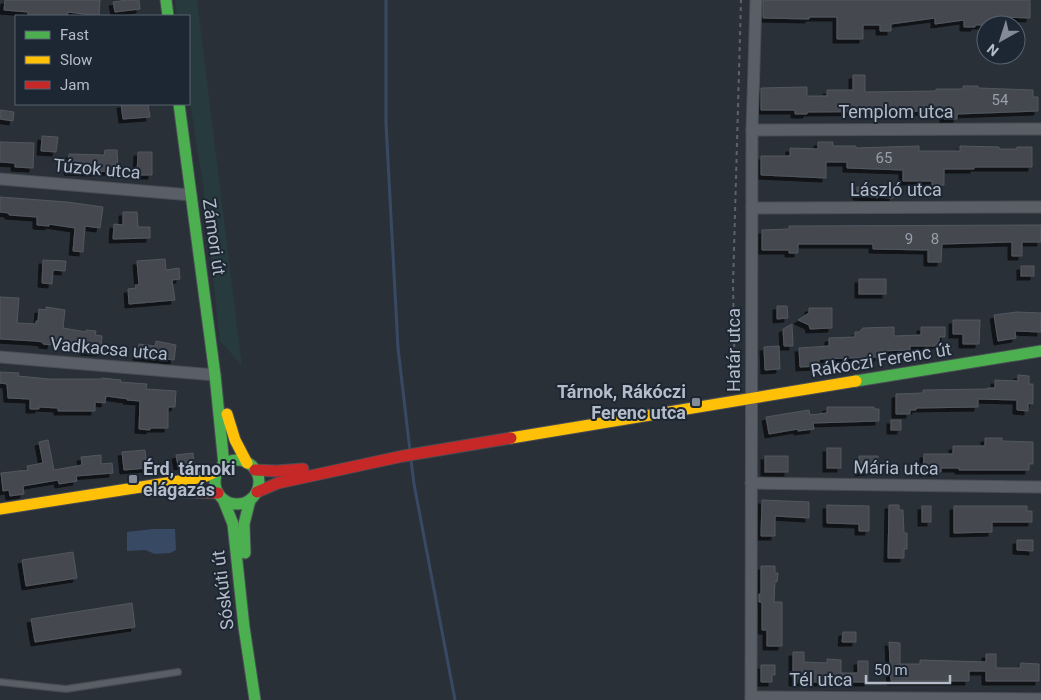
<svg xmlns="http://www.w3.org/2000/svg" width="1041" height="700" viewBox="0 0 1041 700" font-family="Roboto,sans-serif">
  <defs>
    <filter id="shadow"><feDropShadow dx="-4" dy="4" stdDeviation="0" flood-color="#0009"/></filter>
  </defs>
  <rect width="100%" height="100%" fill="#2a3038"/>
  <path fill="#273a3e" d="M175 0H197L242 367 226 347 220 342 203 186 189 94V16H177Z"/>
  <path fill="#384963" d="M153 529H175L176 550 170 553 155 554 145 550 127 551V532Z"/>
  <g fill="none" stroke-linecap="round" stroke-linejoin="round">
    <g stroke="#384963" stroke-width="3">
      <path d="M386 0V123L398 348 410 451"/>
      <path d="M411 460 414 484 455 700"/>
    </g>
  </g>
  <g fill="#444950" stroke="#52575f" filter="url(#shadow)">
    <path d="M5 0H100L99 16 68 12 67 16 28 15V12L4 10Z"/>
    <path d="M127 0H139L140 9 115 12 113 2Z"/>
    <path d="M763 0H1030V18L1003 17V25H975V27H964V20L935 24V18L891 24V31H880V25H863V39H837V17H809V19L763 18Z"/>
    <path d="M853 75H865V92L936 91V89H963V86H978V88L1033 90V97H1038V111L957 114V119H944V111L807 112V114H795V110H761V88L807 87V96H827V90H853Z"/>
    <path d="M121 104H148L150 117 123 119Z"/>
    <path d="M0 110 14 112 13 121 0 119Z"/>
    <path d="M42 136 58 137 56 152 41 151Z"/>
    <path d="M0 142 34 143 33 168 15 167V163L0 162Z"/>
    <path d="M818 142H833V146H856V148L919 146V151H960V146L999 147V149H1017V147H1032V167H974V169H944V185H932V181H903V170L847 168V162H826V178L761 175V156H790V148L818 149Z"/>
    <path d="M105 150H117L118 171 88 172 68 171 69 154 104 155Z"/>
    <path d="M138 152H152V175H137Z"/>
    <path d="M857 187H862L882 196V189H893V198L857 196Z"/>
    <path d="M0 197 67 202 103 207 100 228 85 226 83 252 73 251 75 228 49 224V226L37 225V217L9 215V213L0 212Z"/>
    <path d="M123 212H137L138 227H150V238L113 239 114 224 123 225Z"/>
    <path d="M1041 225V242H1022V256H1012V242L942 244 941 262H928V250L873 249V244H798V253H789V250H762V230L789 229V226Z"/>
    <path d="M165 259 166 270 179 268 180 279 172 280 175 300 129 304 128 289 136 288 135 285H139L137 261Z"/>
    <path d="M43 260 66 261 65 271 53 270 52 284 42 283Z"/>
    <rect x="1021" y="266" width="13" height="10"/>
    <rect x="859" y="279" width="27" height="15"/>
    <path d="M0 297 19 298 17 323 36 324V321H38L39 309 46 310V307L65 310 63 328 86 332V330L96 331 95 335 102 336 101 352 85 351V345L52 341 51 345 43 344V342L35 341 0 339Z"/>
    <path d="M777 306H787L788 318 777 319Z"/>
    <path d="M809 308H832V328L810 329 809 325 798 320 809 313Z"/>
    <path d="M1017 312 1041 313V332L1015 331 1016 338 998 341 994 315Z"/>
    <path d="M953 320H980L979 344H963V334H953Z"/>
    <path d="M792 324 793 346H784L783 329Z"/>
    <path d="M894 327V336L921 335V327H945V337H939V344H935V346H910V350L879 351V357L819 359V366L800 367 799 348 829 346V338L855 337V332H859L863 328Z"/>
    <path d="M156 341 176 345 174 360 137 356 139 344 155 346Z"/>
    <path d="M779 346 780 369 765 370 764 347Z"/>
    <path d="M0 372 19 373 18 376 49 379H102V378L121 380 120 382 147 384 146 389 176 391 175 407H168V428H150V430L139 429 140 401 127 400 128 399 106 396 105 403 95 402V411H58V408L39 407V409H30V399L8 398 7 384 0 383Z"/>
    <path d="M1018 375 1029 376V384H1033V404L1028 403V411L1017 410V400L978 399V407L916 408V410H910V414H896V394L923 393V390L988 389V388H995V380L1018 381Z"/>
    <path d="M827 407H874V409H879V421L813 423 814 429 798 431V429L769 434 766 417 809 410 810 415 827 413Z"/>
    <rect x="891" y="420" width="10" height="10"/>
    <path d="M985 438H1002V441L1033 442V464H1029V470H959V468H941V472H923L924 454H953V446H985Z"/>
    <path d="M48 440 54 470 82 465 81 457 101 455V464L112 463 113 473 76 476 77 481 59 484 58 480 23 486 24 494 10 496 9 490 3 491 1 473 28 470 27 466 43 463 39 442Z"/>
    <rect x="827" y="448" width="14" height="20"/>
    <path d="M145 450 147 468 124 470 122 452Z"/>
    <path d="M193 453 194 463 178 466 176 455Z"/>
    <rect x="765" y="456" width="23" height="16"/>
    <path d="M859 456H878V470L859 472Z"/>
    <path d="M762 500 809 502V518L775 516V536H761Z"/>
    <path d="M827 505 869 506V531H859V524L827 523Z"/>
    <path d="M889 505H899V510H903L904 533H907V549H904V558H888Z"/>
    <rect x="922" y="506" width="9" height="16"/>
    <path d="M954 506H1027V511H1032V522H992V532L954 533Z"/>
    <path d="M1017 540H1033V551L1017 550Z"/>
    <path d="M73 552 77 578 26 586 22 560Z"/>
    <path d="M761 566H775V573H778L777 582 775 581 774 602H782V646H767V630H762V602H759V594H761Z"/>
    <path d="M132 603 135 627 35 642 31 619Z"/>
    <path d="M843 632H856V642H842Z"/>
    <path d="M889 642 900 643V664H920V660L986 662V654H996V668H1020L1021 663 1039 664V681H986V671H969V681H891Z"/>
    <path d="M793 652H804V662L827 663V659L841 660V673H858V661H868V682H793Z"/>
    <path d="M761 665H775V675H772V682H761Z"/>
  </g>
  <g fill="none" stroke-linecap="round" stroke-linejoin="round">
    <g stroke="#484c53" stroke-width="8">
      <path id="lane" d="M0 682 66 689 178 672"/>
    </g>
    <g stroke="#484c53" stroke-width="13">
      <g id="street">
        <path d="M752 130 1041 129"/>
        <path d="M0 179 191 195"/>
        <path d="M752 208 1041 207"/>
        <path d="M0 357 215 375"/>
        <path d="M751 483 1041 487"/>
        <path d="M751 697 1041 699"/>
        <path d="M751 700 752 130 756 0"/>
      </g>
    </g>
    <g stroke="#484c53" stroke-width="13">
      <g id="fast">
        <path d="M166 0 168 16"/>
        <path d="M179 104 215 375 224 465"/>
        <path d="M856 381 1041 351"/>
        <circle cx="237" cy="482" r="22"/>
        <path d="M223 499 233 524 244 627 255 700"/>
        <path d="M245 553 244 524 250 500"/>
      </g>
    </g>
    <g stroke="#484c53" stroke-width="13">
      <g id="slow">
        <path d="M227 414 235 440 247 463"/>
        <path d="M511 438 856 381"/>
        <path d="M0 509 192 479 206 476 219 470"/>
      </g>
    </g>
    <g stroke="#484c53" stroke-width="13">
      <g id="jam">
        <path d="M255 470 276 471 303 469"/>
        <path d="M168 491 218 493"/>
        <path d="M257 492 278 483 403 456 511 438"/>
      </g>
    </g>
    <path stroke="#5d636a" stroke-width="2" stroke-dasharray="4 4" stroke-linecap="butt" d="M735 387 733 285 741 0"/>
    <use href="#lane" stroke="#5a5e66" stroke-width="5.5"/>
    <use href="#street" stroke="#5a5e66" stroke-width="11"/>
    <use href="#fast" stroke="#4caf50" stroke-width="11"/>
    <use href="#slow" stroke="#ffc107" stroke-width="11"/>
    <use href="#jam" stroke="#c62828" stroke-width="11"/>
  </g>
  <g fill="#848b96" stroke="#1d2633" stroke-width="2">
    <rect x="691" y="397" width="10" height="10" rx="2.5"/>
    <rect x="128" y="474" width="10" height="10" rx="2.5"/>
  </g>
  <g text-anchor="middle" stroke-width="4" stroke-linejoin="round" paint-order="stroke">
    <g font-size="15" fill="#989fab">
      <text x="1000" y="105">54</text>
      <text x="884" y="163">65</text>
      <text x="909" y="244">9</text>
      <text x="935" y="244">8</text>
    </g>
    <g font-size="18" fill="#b4bcc9" stroke="#1d2633">
      <text x="896" y="118">Templom utca</text>
      <text transform="translate(97 169) rotate(5)" y="6">Túzok utca</text>
      <text x="896" y="196">László utca</text>
      <text transform="translate(214 237) rotate(82)" y="6">Zámori út</text>
      <text transform="translate(109 349) rotate(5)" y="6">Vadkacsa utca</text>
      <text transform="translate(734 350) rotate(-90)" y="6">Határ utca</text>
      <text transform="translate(881 360) rotate(-9)" y="6">Rákóczi Ferenc út</text>
      <text transform="translate(896 468) rotate(1)" y="6">Mária utca</text>
      <text transform="translate(223 590) rotate(-97)" y="6">Sóskúti út</text>
      <text x="821" y="686">Tél utca</text>
    </g>
    <g font-size="18" font-weight="bold" fill="#b4bcc9" stroke="#1d2633" text-anchor="end">
      <text x="686" y="398">Tárnok, Rákóczi<tspan x="686" dy="21">Ferenc utca</tspan></text>
      <text x="143" y="475" text-anchor="start">Érd, tárnoki<tspan x="143" dy="21">elágazás</tspan></text>
    </g>
  </g>
  <rect x="15" y="15" width="175" height="90" fill="#1d2633" stroke="#59626f"/>
  <rect x="25" y="31" width="25" height="8" fill="#4caf50" stroke="#59626f"/>
  <text x="60" y="40" font-size="15" fill="#b4bcc9">Fast</text>
  <rect x="25" y="56" width="25" height="8" fill="#ffc107" stroke="#59626f"/>
  <text x="60" y="65" font-size="15" fill="#b4bcc9">Slow</text>
  <rect x="25" y="81" width="25" height="8" fill="#c62828" stroke="#59626f"/>
  <text x="60" y="90" font-size="15" fill="#b4bcc9">Jam</text>
  <g transform="translate(1001 40) rotate(219)"><circle r="24" fill="#1d2633" stroke="#59626f"/>
  <path d="M0-4L9 19L0 12L-9 19Z" fill="#848b96"/>
  <text y="-8" font-size="14" font-weight="bold" text-anchor="middle" fill="#b4bcc9">N</text>
  </g>
  <path d="M866 675v8h84v-8" fill="none" stroke="#b4bcc9" stroke-width="2.5"/>
  <text x="874" y="675" font-size="15" fill="#b4bcc9" stroke="#1d2633" stroke-width="4" paint-order="stroke">50 m</text>
</svg>
